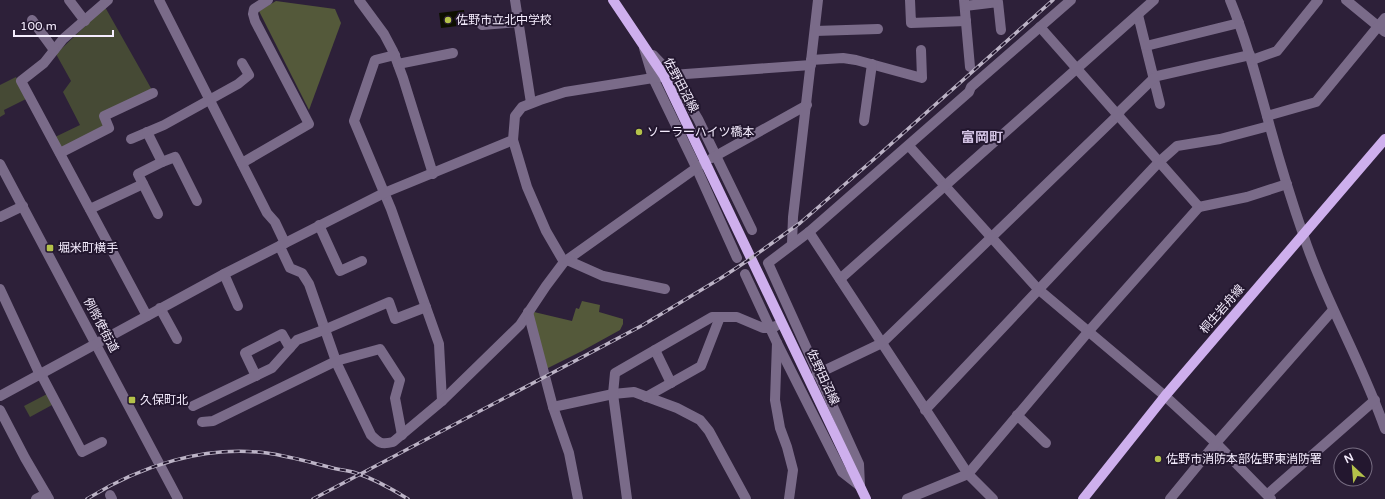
<svg xmlns="http://www.w3.org/2000/svg" width="1385" height="499" viewBox="0 0 1385 499" font-family="'Varela Round','Noto Sans JP',sans-serif">
  <rect width="100%" height="100%" fill="#2d2039"/>
  <g fill="#464a35">
    <path d="M105 7 152 90 101 115 107 127 61 150 55 137 80 125 63 92 71 81 56 54Z"/>
    <path d="M16 77 28 98 4 110 5 114 0 117V85Z"/>
    <path d="M47 394 52 405 30 417 24 406Z"/>
  </g>
  <g fill="#54593a">
    <path d="M276 1 335 9 341 23 309 110 259 11Z"/>
    <path d="M582 301 600 305 599 312 623 319V324L620 330 582 351 546 369 532 316 534 312 572 321 576 308 579 309Z"/>
  </g>
  <path fill="#0d0f00" d="M464 10 466 25 441 28 439 13Z"/>
  <g fill="none" stroke-linecap="round" stroke-linejoin="round">
    <g stroke="#7a6b89" stroke-width="10">
      <path d="M69 0 85 21"/>
      <path d="M108 0 63 39 44 63 21 81 147 316"/>
      <path d="M159 0 267 213 275 222 285 243"/>
      <path d="M359 0 384 34 393 51 403 78 433 174"/>
      <path d="M515 0 531 103"/>
      <path d="M910 0 911 23 966 21"/>
      <path d="M964 0 970 67"/>
      <path d="M1230 0C1247 41 1258 84 1270 127 1280 163 1291 199 1303 234 1325 301 1362 362 1385 429"/>
      <path d="M1346 0 1385 32"/>
      <path d="M965 6 998 2 1001 30"/>
      <path d="M1138 15 1160 104"/>
      <path d="M32 20 54 50"/>
      <path d="M482 25 518 22"/>
      <path d="M815 31 878 29"/>
      <path d="M1146 46 1239 23"/>
      <path d="M644 48 653 78 696 167 737 258"/>
      <path d="M395 55 375 60 354 121 391 209 439 344 442 401"/>
      <path d="M653 55 672 75 698 119 752 230"/>
      <path d="M811 60 843 58 856 60 922 78 921 50"/>
      <path d="M1252 60 1277 51 1318 0"/>
      <path d="M398 64 453 53"/>
      <path d="M1153 77 1250 55"/>
      <path d="M1267 116 1316 102 1385 18"/>
      <path d="M864 121 872 64"/>
      <path d="M131 139 164 125 238 84 249 75 242 63"/>
      <path d="M513 140 527 187 546 231 564 262"/>
      <path d="M909 146 1038 289 1165 396 1216 443 1271 499"/>
      <path d="M60 153 109 128 104 116 153 93"/>
      <path d="M712 158 807 105"/>
      <path d="M162 162 175 157 197 201"/>
      <path d="M242 163 309 124 255 21 253 14 254 9 268 0"/>
      <path d="M0 164 178 499"/>
      <path d="M143 184 158 214"/>
      <path d="M1199 207 1247 197 1287 184"/>
      <path d="M90 209 143 184 138 174 162 162 147 132"/>
      <path d="M0 217 23 206"/>
      <path d="M319 225 340 271 362 261"/>
      <path d="M809 232 968 474 993 499"/>
      <path d="M792 244 793 217 818 0"/>
      <path d="M281 245V249L290 268 302 273 309 284 337 364 371 435C379 443 381 445 393 442L442 401 520 325 546 286 564 262 699 166"/>
      <path d="M567 260 603 276 665 289"/>
      <path d="M224 274 238 306"/>
      <path d="M745 274 777 343 842 472 860 486"/>
      <path d="M840 279 1154 0"/>
      <path d="M0 289 40 375 43 378 82 452 102 442"/>
      <path d="M160 308 177 339"/>
      <path d="M528 312 553 407 569 453 578 499"/>
      <path d="M777 343 775 400 780 428 787 447 793 470 789 499"/>
      <path d="M655 350 671 383"/>
      <path d="M817 374 882 343 1118 115 1121 110 1154 78"/>
      <path d="M256 376 245 353 282 334 290 348"/>
      <path d="M0 396 226 273 384 193 513 140 515 116 522 107 540 100 565 92 672 75 811 65"/>
      <path d="M646 397 701 366 720 317"/>
      <path d="M193 406 272 368 297 340 326 329 389 302 395 319 426 307"/>
      <path d="M553 407 613 394 634 392 677 408 700 420 709 431 746 499"/>
      <path d="M0 410 25 458 49 499"/>
      <path d="M925 410 1159 162 1177 146 1220 139 1269 126"/>
      <path d="M1017 415 1046 443"/>
      <path d="M202 422 213 421 336 361 380 349 400 380 395 398 402 435"/>
      <path d="M860 486 859 464 768 263 809 232 969 92 971 87 1071 0"/>
      <path d="M1268 494 1375 400"/>
      <path d="M110 495 112 499"/>
      <path d="M36 499 46 494"/>
      <path d="M627 499 613 394 615 373 712 317H737L763 328H771L776 326"/>
      <path d="M907 499 968 474 1088 332 1199 207 1040 27"/>
      <path d="M1170 499 1216 443 1333 310"/>
    </g>
    <g stroke="#ceafed" stroke-width="10">
      <path d="M613 0 664 76 866 499"/>
      <path d="M1083 499 1165 396 1385 139"/>
    </g>
    <g stroke="#bcb3c6" stroke-width="3.5">
      <g id="rail">
        <path d="M87 499C140 466 204 445 267 453 288 456 309 462 329 467 338 470 348 470 356 473 374 479 392 489 408 499"/>
        <path d="M313 499 643 325 721 278 747 261 800 223 873 160 1053 0"/>
      </g>
    </g>
    <use href="#rail" stroke="#23172f" stroke-width="2" stroke-dasharray="6" stroke-linecap="butt"/>
  </g>
  <g fill="#b4c24a" stroke="#23172f" stroke-width="1.5">
    <circle cx="448" cy="20" r="4"/>
    <circle cx="639" cy="132" r="4"/>
    <rect x="46" y="244" width="8" height="8" rx="2"/>
    <rect x="128" y="396" width="8" height="8" rx="2"/>
    <circle cx="1158" cy="459" r="4"/>
  </g>
  <g text-anchor="middle" stroke-width="4" stroke-linejoin="round" paint-order="stroke">
    <g font-size="12" fill="#f5edfe" stroke="#23172f" text-anchor="start">
      <text x="456" y="24">佐野市立北中学校</text>
      <text x="647" y="136">ソーラーハイツ橋本</text>
      <text x="58" y="252">堀米町横手</text>
      <text x="140" y="404">久保町北</text>
      <text x="1166" y="463">佐野市消防本部佐野東消防署</text>
    </g>
    <g font-size="12" fill="#f5edfe" stroke="#23172f">
      <text transform="translate(681 85) rotate(62)" y="4">佐野田沼線</text>
      <text transform="translate(1222 309) rotate(-49)" y="4">桐生岩舟線</text>
      <text transform="translate(101 325) rotate(62)" y="4">例幣使街道</text>
      <text transform="translate(823 377) rotate(65)" y="4">佐野田沼線</text>
    </g>
    <g font-size="14" font-weight="bold" fill="#d1c1e2" stroke="#23172f">
      <text x="982" y="142">富岡町</text>
    </g>
  </g>
  <g transform="translate(1353 467) rotate(334)"><circle r="19" fill="#23172f" stroke="#776d82"/>
  <path d="M0-3L7 15L0 10L-7 15Z" fill="#b4c24a"/>
  <text y="-6" font-size="11" font-weight="bold" text-anchor="middle" fill="#f5edfe">N</text>
  </g>
  <path d="M14 30v6h99v-6" fill="none" stroke="#f5edfe" stroke-width="2"/>
  <text x="20" y="30" font-size="12" fill="#f5edfe" stroke="#23172f" stroke-width="3" paint-order="stroke">100 m</text>
</svg>
